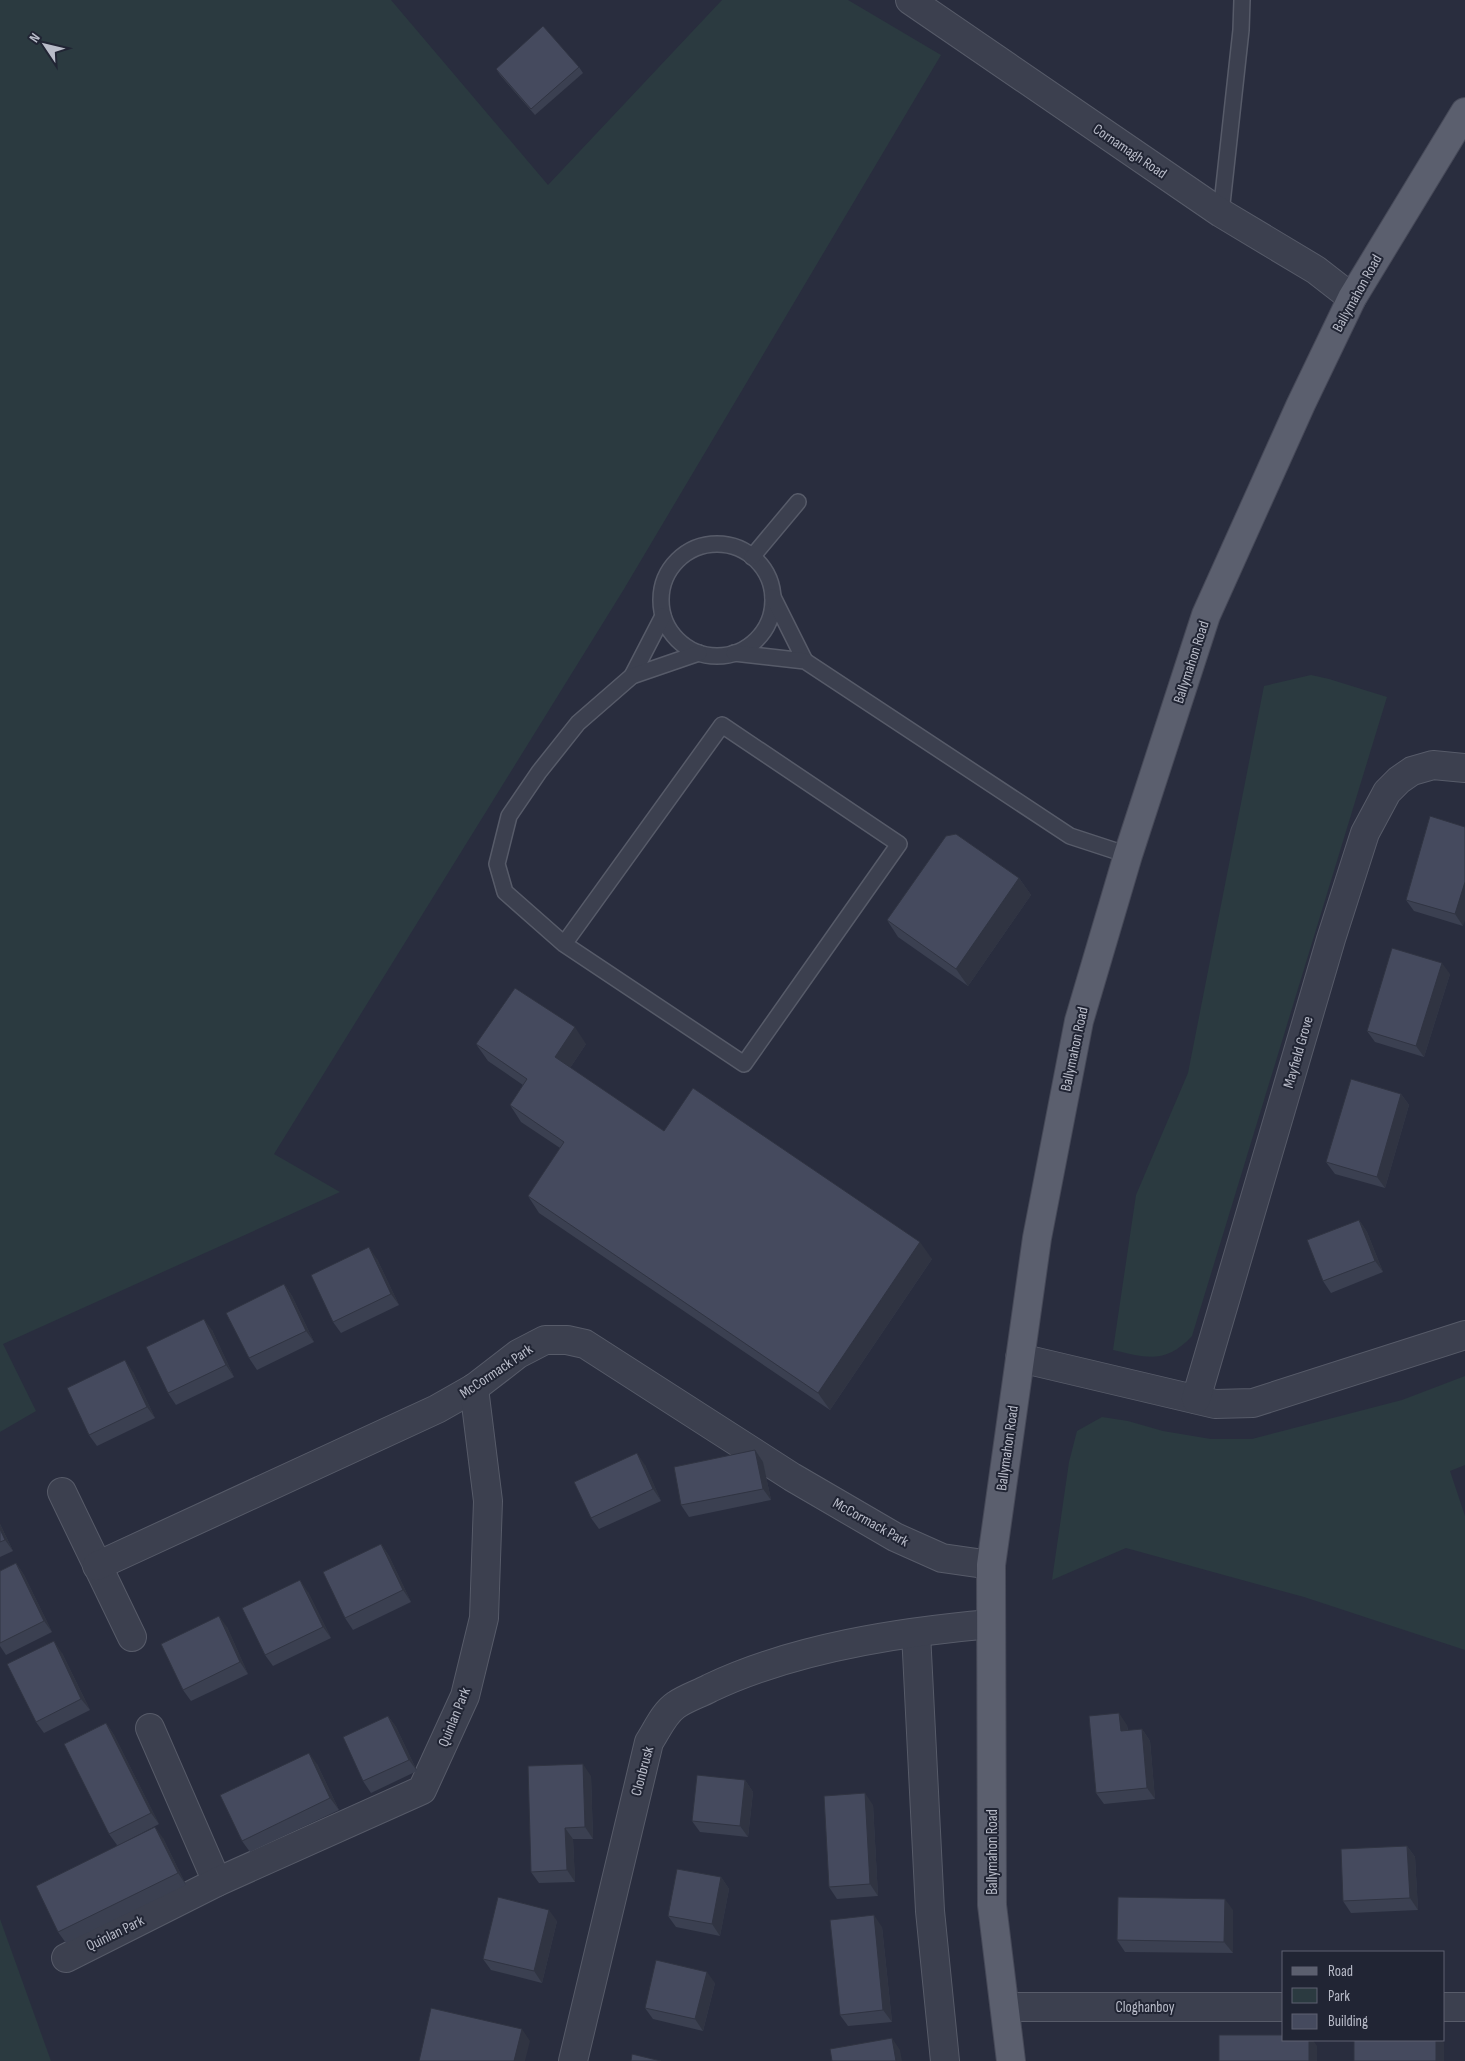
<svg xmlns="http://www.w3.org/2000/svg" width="1465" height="2061" viewBox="0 0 1465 2061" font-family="'Sofia Sans Condensed',sans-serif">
  <rect width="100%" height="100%" fill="#292d3e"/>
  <g fill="#2b3a40">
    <path d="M0 0H391L548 185 722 0H848L941 55 624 589 274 1154 340 1192 3 1344 36 1411 0 1432Z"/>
    <path d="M1311 675 1329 679 1387 697 1192 1336C1166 1364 1147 1358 1113 1350L1136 1195 1188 1073 1264 686Z"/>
    <path d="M1465 1376V1465L1450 1471 1465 1516V1650L1304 1597 1126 1548 1052 1580 1069 1462 1077 1431 1102 1417 1128 1421 1163 1431 1211 1439H1252L1402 1400Z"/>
    <path d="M0 1919 51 2061H0Z"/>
  </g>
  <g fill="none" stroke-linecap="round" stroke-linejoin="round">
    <g stroke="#575b69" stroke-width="18">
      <g id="service">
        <path d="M1221 213 1241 30 1242 0"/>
        <circle cx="717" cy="600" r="56"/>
        <path d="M752 557 798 502"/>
        <path d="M773 597 805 661"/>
        <path d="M734 653 805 661 1070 836 1128 855"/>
        <path d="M632 676 663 616"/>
        <path d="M564 944 722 725 899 844 744 1064 564 944 505 892 497 864 509 816 539 772 578 723 632 676 699 653"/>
      </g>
    </g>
    <g stroke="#575b69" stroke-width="30">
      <g id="minor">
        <path d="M1020 1358 1215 1404 1253 1403 1465 1335"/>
        <path d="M1196 1399 1331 939 1365 833 1387 792 1399 780 1412 771 1433 765 1465 768"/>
        <path d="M62 1492 132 1637"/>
        <path d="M97 1566 437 1409 474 1388 518 1354 545 1340H567L585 1344 792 1477 895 1537 942 1558 991 1565"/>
        <path d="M916 1633 930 1911 945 2061"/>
        <path d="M150 1728 217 1882"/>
        <path d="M66 1958 217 1882 422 1790 465 1696 484 1618 488 1501 474 1388"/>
        <path d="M1005 2007H1284"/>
        <path d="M1444 2007H1465"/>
        <path d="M573 2061 649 1742C657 1730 664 1713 676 1705 686 1698 699 1694 710 1688 794 1648 899 1632 991 1624"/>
      </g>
    </g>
    <g stroke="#575b69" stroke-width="30">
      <path id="tertiary" d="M910 0 1221 213 1316 270 1352 298"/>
    </g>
    <g stroke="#464958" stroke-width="30">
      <path id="primary" d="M1011 2061 992 1905 991 1565 1037 1238 1079 1021 1128 855 1206 615 1301 404 1352 298 1465 112"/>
    </g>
    <use href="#service" stroke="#3c404f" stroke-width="15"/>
    <use href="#minor" stroke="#3c404f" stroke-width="28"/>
    <use href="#tertiary" stroke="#3c404f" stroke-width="28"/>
    <use href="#primary" stroke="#5b5f6e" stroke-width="28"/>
  </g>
  <g fill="#3b4051">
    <path d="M579 67 583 73 535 115 500 75 496 69Z"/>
    <path d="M1430 816 1463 926 1414 911 1406 900Z"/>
    <path d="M1019 878 1031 895 968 986 898 937 887 920Z"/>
    <path d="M1450 974 1424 1057 1375 1042 1367 1031Z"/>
    <path d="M476 1044H586L570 1068 664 1131 932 1259 830 1410 539 1213 528 1196 560 1148 521 1122 510 1105 523 1085 488 1061Z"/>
    <path d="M1401 1094 1409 1105 1385 1188 1335 1174 1326 1162Z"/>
    <path d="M1359 1220 1367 1232 1383 1272 1331 1293 1323 1281Z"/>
    <path d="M377 1259 399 1305 341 1333 333 1322Z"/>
    <path d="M284 1284 292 1296 314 1342 257 1370 249 1358Z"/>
    <path d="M212 1330 234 1377 176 1405 168 1393Z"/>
    <path d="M133 1372 155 1418 97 1446 89 1435Z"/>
    <path d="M755 1450 763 1462 771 1500 689 1517 681 1505Z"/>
    <path d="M645 1465 661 1501 599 1529 591 1518Z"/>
    <path d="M0 1524 13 1551 0 1557Z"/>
    <path d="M381 1544 389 1556 411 1602 353 1630 345 1618Z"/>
    <path d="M16 1563 24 1575 52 1632 6 1655 0 1646V1571Z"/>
    <path d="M308 1592 331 1638 273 1666 265 1655Z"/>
    <path d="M227 1627 248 1674 191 1701 183 1690Z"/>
    <path d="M62 1653 90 1710 44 1733 36 1722Z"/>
    <path d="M388 1716 396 1727 417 1771 371 1793 363 1781Z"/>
    <path d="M106 1723 114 1735 159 1824 121 1844 163 1838 186 1885 66 1943 58 1932 117 1845 109 1834Z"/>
    <path d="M1127 1725 1128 1731 1142 1729 1150 1741 1155 1799 1104 1804 1096 1793Z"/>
    <path d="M317 1764 339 1810 250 1852 242 1841Z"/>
    <path d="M591 1776 593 1839H573L575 1882 539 1883 531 1872Z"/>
    <path d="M745 1780 753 1792 748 1837 700 1832 692 1821Z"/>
    <path d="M873 1805 878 1896 837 1899 829 1887Z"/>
    <path d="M1407 1846 1415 1857 1418 1910 1351 1913 1343 1901Z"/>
    <path d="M721 1877 729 1889 720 1936 676 1927 668 1916Z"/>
    <path d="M1233 1910V1953L1125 1952 1117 1940Z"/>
    <path d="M557 1921 542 1983 491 1970 483 1959Z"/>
    <path d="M882 1927 892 2022 848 2026 840 2015Z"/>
    <path d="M715 1983 703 2031 653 2019 645 2008Z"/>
  </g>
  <g fill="#303442">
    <path d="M1019 878 1031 895 968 986 956 969Z"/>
    <path d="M1465 882V921L1463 926 1455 914Z"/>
    <path d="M1442 963 1450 974 1424 1057 1416 1046Z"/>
    <path d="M575 1027 586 1044 566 1074 555 1057Z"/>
    <path d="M1401 1094 1409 1105 1385 1188 1377 1177Z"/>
    <path d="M1359 1220 1367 1232 1383 1272 1375 1261Z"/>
    <path d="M920 1242 932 1259 830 1410 818 1393Z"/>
    <path d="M369 1247 377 1259 399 1305 391 1294Z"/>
    <path d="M284 1284 292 1296 314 1342 306 1331Z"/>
    <path d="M204 1319 212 1330 234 1377 226 1365Z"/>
    <path d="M125 1360 133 1372 155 1418 147 1407Z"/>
    <path d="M755 1450 763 1462 771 1500 763 1489Z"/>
    <path d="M637 1453 645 1465 661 1501 653 1489Z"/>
    <path d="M0 1524 13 1551 5 1540 0 1529Z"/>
    <path d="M381 1544 389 1556 411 1602 403 1590Z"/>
    <path d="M16 1563 24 1575 52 1632 44 1621Z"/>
    <path d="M300 1580 308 1592 331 1638 323 1627Z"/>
    <path d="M219 1616 227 1627 248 1674 240 1662Z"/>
    <path d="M54 1641 62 1653 90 1710 81 1699Z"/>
    <path d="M1119 1713 1127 1725 1129 1743 1121 1731Z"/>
    <path d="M388 1716 396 1727 417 1771 409 1760Z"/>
    <path d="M106 1723 114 1735 159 1824 151 1813Z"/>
    <path d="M1142 1729 1150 1741 1155 1799 1147 1788Z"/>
    <path d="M309 1753 317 1764 339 1810 330 1798Z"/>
    <path d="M583 1764 591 1776 593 1839 585 1827Z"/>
    <path d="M745 1780 753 1792 748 1837 740 1826Z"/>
    <path d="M865 1793 873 1805 878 1896 870 1884Z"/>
    <path d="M155 1827 163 1838 186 1885 178 1873Z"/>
    <path d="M565 1828 573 1839 575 1882 567 1870Z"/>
    <path d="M1407 1846 1415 1857 1418 1910 1410 1898Z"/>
    <path d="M721 1877 729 1889 720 1936 712 1924Z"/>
    <path d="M1225 1899 1233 1910V1953L1224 1942Z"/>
    <path d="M549 1910 557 1921 542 1983 534 1971Z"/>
    <path d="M874 1915 882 1927 892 2022 883 2010Z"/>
    <path d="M707 1972 715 1983 703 2031 695 2019Z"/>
    <path d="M522 2029 530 2041 525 2061H514Z"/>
    <path d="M892 2038 900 2050 902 2061H896Z"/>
    <path d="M1309 2040H1313L1317 2046V2061H1309Z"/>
    <path d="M1436 2040H1442L1444 2043V2061H1436Z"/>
  </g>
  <g fill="#454a5e" stroke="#303442">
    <path d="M543 26 579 67 531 109 496 69Z"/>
    <path d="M1430 816 1465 827V882L1455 914 1406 900Z"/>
    <path d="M956 834 1019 878 956 969 887 920 946 836Z"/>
    <path d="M1392 948 1442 963 1416 1046 1367 1031Z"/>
    <path d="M515 988 575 1027 555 1057 664 1131 693 1088 920 1242 818 1393 528 1196 564 1142 510 1105 527 1079 476 1044Z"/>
    <path d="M1351 1079 1401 1094 1377 1177 1326 1162Z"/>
    <path d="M1359 1220 1375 1261 1323 1281 1307 1240Z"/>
    <path d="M369 1247 391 1294 333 1322 311 1275Z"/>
    <path d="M284 1284 306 1331 249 1358 226 1313Z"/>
    <path d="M204 1319 226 1365 168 1393 146 1347Z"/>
    <path d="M125 1360 147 1407 89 1435 67 1388Z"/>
    <path d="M755 1450 763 1489 681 1505 674 1467Z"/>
    <path d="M637 1453 653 1489 591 1518 574 1482Z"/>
    <path d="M0 1529 5 1540 0 1542Z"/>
    <path d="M381 1544 403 1590 345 1618 323 1572Z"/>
    <path d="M16 1563 44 1621 0 1643V1571Z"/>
    <path d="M300 1580 323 1627 265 1655 242 1608Z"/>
    <path d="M219 1616 240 1662 183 1690 161 1644Z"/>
    <path d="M54 1641 81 1699 36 1722 7 1664Z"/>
    <path d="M1119 1713 1121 1731 1142 1729 1147 1788 1096 1793 1089 1716Z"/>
    <path d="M388 1716 409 1760 363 1781 343 1737Z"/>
    <path d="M106 1723 151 1813 109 1834 64 1744Z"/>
    <path d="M309 1753 330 1798 242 1841 220 1795Z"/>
    <path d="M583 1764 585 1827 565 1828 567 1870 531 1872 528 1766Z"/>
    <path d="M697 1775 745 1780 740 1826 692 1821Z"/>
    <path d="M865 1793 870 1884 829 1887 824 1796Z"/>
    <path d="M155 1827 178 1873 58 1932 36 1886Z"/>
    <path d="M1407 1846 1410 1898 1343 1901 1341 1849Z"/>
    <path d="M677 1869 721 1877 712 1924 668 1916Z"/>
    <path d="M498 1897 549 1910 534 1971 483 1959Z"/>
    <path d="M1118 1897 1225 1899 1224 1942 1117 1940Z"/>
    <path d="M874 1915 883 2010 840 2015 830 1920Z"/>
    <path d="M656 1960 707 1972 695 2019 645 2008Z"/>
    <path d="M431 2008 522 2029 514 2061H419Z"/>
    <path d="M1219 2035H1284V2040H1309V2061H1219Z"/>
    <path d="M892 2038 896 2061H832L830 2049Z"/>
    <rect x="1354" y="2040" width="82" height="21"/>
    <path d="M632 2054 661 2061H631Z"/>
  </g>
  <g text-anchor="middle" stroke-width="4" stroke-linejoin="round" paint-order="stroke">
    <g font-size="15" fill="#b9bcc9" stroke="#212534">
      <text transform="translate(1130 151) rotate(34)" y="5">Cornamagh Road</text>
      <text transform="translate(1357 293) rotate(-61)" y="5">Ballymahon Road</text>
      <text transform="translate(1191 662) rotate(-72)" y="5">Ballymahon Road</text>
      <text transform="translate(1074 1049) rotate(-78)" y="5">Ballymahon Road</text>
      <text transform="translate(1298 1052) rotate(-74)" y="5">Mayfield Grove</text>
      <text transform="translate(496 1371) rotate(-34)" y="5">McCormack Park</text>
      <text transform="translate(1007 1448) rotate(-82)" y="5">Ballymahon Road</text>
      <text transform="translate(871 1522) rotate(29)" y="5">McCormack Park</text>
      <text transform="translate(454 1717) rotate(-68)" y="5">Quinlan Park</text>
      <text transform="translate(642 1771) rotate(-75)" y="5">Clonbrusk</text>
      <text transform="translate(992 1852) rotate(-90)" y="5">Ballymahon Road</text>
      <text transform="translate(115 1933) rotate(-26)" y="5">Quinlan Park</text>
      <text x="1145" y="2012">Cloghanboy</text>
    </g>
  </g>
  <rect x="1282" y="1951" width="162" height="90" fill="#212534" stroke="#5e6170"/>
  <rect x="1292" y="1967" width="25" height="8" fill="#5b5f6e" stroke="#5e6170"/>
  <text x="1328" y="1976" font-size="15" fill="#b9bcc9">Road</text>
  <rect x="1292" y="1988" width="25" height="15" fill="#2b3a40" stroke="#5e6170"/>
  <text x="1328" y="2001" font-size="15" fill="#b9bcc9">Park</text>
  <rect x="1292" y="2014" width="25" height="15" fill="#454a5e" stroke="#5e6170"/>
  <text x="1328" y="2026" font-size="15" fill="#b9bcc9">Building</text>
  <g transform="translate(45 45) rotate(305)" stroke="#212534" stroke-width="4" paint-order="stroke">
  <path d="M0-4L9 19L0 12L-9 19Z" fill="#b9bcc9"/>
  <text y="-8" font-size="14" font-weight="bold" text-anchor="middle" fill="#b9bcc9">N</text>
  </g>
</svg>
